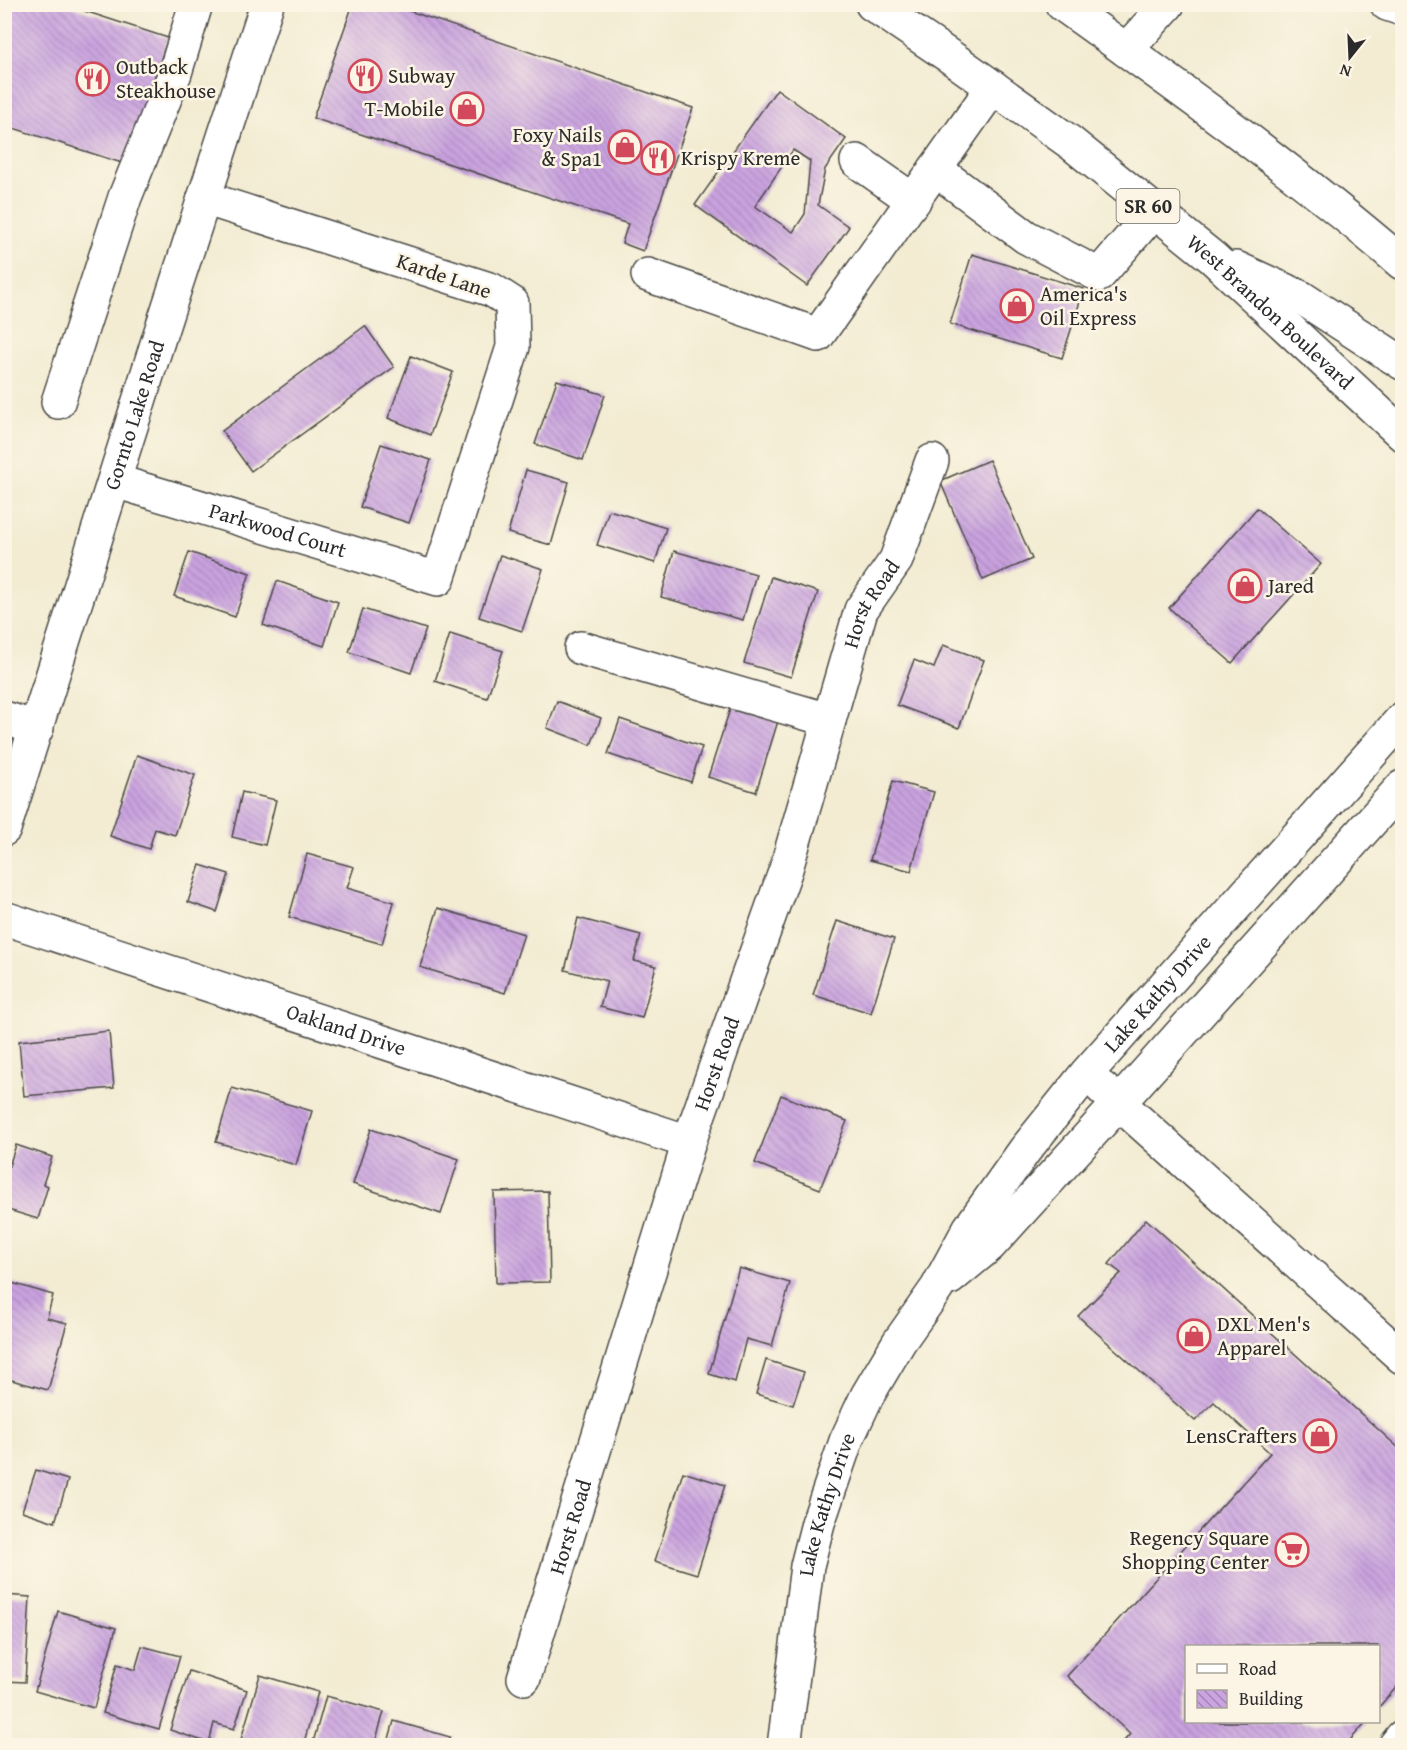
<svg xmlns="http://www.w3.org/2000/svg" width="1407" height="1750" viewBox="0 0 1407 1750" font-family="'Gentium Book Plus',serif">
  <defs>
    <pattern id="building-back-hatch" width="6" height="6" patternUnits="userSpaceOnUse" patternTransform="scale(1.5)"><rect width="6" height="6" fill="#caa3e0"/><path d="M-1 5l2 2M0 0l6 6M5-1l2 2" fill="none" stroke="#a485b6"/></pattern>
  </defs>
  <rect width="100%" height="100%" fill="#fcf5e5"/>
  <filter id="ink" filterUnits="userSpaceOnUse"><feTurbulence type="fractalNoise" baseFrequency=".0167" numOctaves="2"/><feDisplacementMap in="SourceGraphic" scale="12" xChannelSelector="R" yChannelSelector="G"/><feConvolveMatrix kernelMatrix="1 2 1 2 8 2 1 2 1" color-interpolation-filters="sRGB"/></filter>
  <filter id="wash" filterUnits="userSpaceOnUse"><feTurbulence type="fractalNoise" baseFrequency=".008" numOctaves="4" result="noise"/><feDisplacementMap in="SourceGraphic" scale="24" xChannelSelector="R" yChannelSelector="G"/><feGaussianBlur stdDeviation="1.35" result="paint"/><feColorMatrix in="noise" values="0 0 0 0 0 0 0 0 0 0 0 0 0 0 0 0 0 1.4 0 .05"/><feComposite in="paint" operator="in"/></filter>
  <g filter="url(#wash)">
    <rect width="100%" height="100%" fill="#f3ecd3"/>
    <g id="blocks">
      <g fill="url(#building-back-hatch)" fill-rule="evenodd">
        <path d="M4 4H63L168 38 125 164 4 125Z"/>
        <path d="M353 4H389L693 108 643 251 622 243 628 224 313 118Z"/>
        <path d="M777 89 846 139 825 169 818 205 849 227 807 286 695 205ZM793 150 810 161 805 214 793 232 755 206Z"/>
        <path d="M972 254 1084 289 1062 358 950 324Z"/>
        <path d="M365 326 394 367 251 471 222 431Z"/>
        <path d="M411 356 453 372 430 435 388 418Z"/>
        <path d="M557 380 605 395 583 460 535 444Z"/>
        <path d="M381 444 431 460 409 523 360 507Z"/>
        <path d="M989 460 1032 559 983 580 940 481Z"/>
        <path d="M526 470 569 482 551 545 508 533Z"/>
        <path d="M1257 508 1321 564 1232 663 1169 608Z"/>
        <path d="M609 510 666 528 655 563 597 545Z"/>
        <path d="M674 551 756 574 743 620 661 597Z"/>
        <path d="M189 552 250 573 235 617 174 596Z"/>
        <path d="M500 555 543 569 522 631 479 617Z"/>
        <path d="M771 577 818 592 791 677 744 663Z"/>
        <path d="M277 581 338 602 324 646 263 625Z"/>
        <path d="M363 609 426 629 411 673 349 652Z"/>
        <path d="M450 634 503 651 487 698 435 681Z"/>
        <path d="M943 645 984 660 959 728 897 705 914 660 934 668Z"/>
        <path d="M557 701 601 718 591 745 547 728Z"/>
        <path d="M731 706 778 721 756 792 708 777Z"/>
        <path d="M620 719 702 747 691 782 608 754Z"/>
        <path d="M137 755 195 775 175 835 155 829 149 849 110 836Z"/>
        <path d="M893 781 934 792 911 871 870 860Z"/>
        <path d="M242 792 276 800 265 845 232 837Z"/>
        <path d="M307 854 354 867 347 888 394 902 382 944 289 917Z"/>
        <path d="M200 865 229 874 217 912 188 902Z"/>
        <path d="M438 908 524 934 505 993 420 967Z"/>
        <path d="M578 918 641 935 634 961 656 966 642 1018 600 1007 607 981 565 970Z"/>
        <path d="M837 921 894 939 871 1013 813 995Z"/>
        <path d="M109 1031 114 1088 24 1096 19 1041Z"/>
        <path d="M232 1088 312 1111 296 1165 216 1142Z"/>
        <path d="M781 1095 847 1121 820 1189 755 1163Z"/>
        <path d="M371 1129 459 1159 441 1214 353 1184Z"/>
        <path d="M16 1145 52 1157 43 1184 48 1186 38 1219 5 1209V1165L9 1166Z"/>
        <path d="M548 1191 550 1282 496 1283 494 1192Z"/>
        <path d="M1146 1219 1402 1451V1681L1378 1708V1646H1186V1722H1366L1345 1746H1120L1130 1734 1067 1676 1270 1453 1214 1402 1195 1421 1078 1316 1121 1273 1109 1264Z"/>
        <path d="M739 1268 790 1283 772 1346 746 1339 735 1382 709 1374Z"/>
        <path d="M12 1283 53 1295 47 1318 67 1323 48 1390 4 1378V1308Z"/>
        <path d="M766 1360 804 1372 793 1405 756 1394Z"/>
        <path d="M36 1470 68 1480 55 1522 22 1511Z"/>
        <path d="M683 1472 725 1485 697 1574 655 1561Z"/>
        <path d="M5 1595 30 1597 25 1682 5 1681Z"/>
        <path d="M58 1611 116 1628 94 1708 35 1691Z"/>
        <path d="M142 1646 180 1656 159 1729 103 1713 117 1664 135 1670Z"/>
        <path d="M189 1671 247 1690 234 1729 214 1723 209 1743 170 1730Z"/>
        <path d="M260 1675 318 1692 303 1746H239Z"/>
        <path d="M326 1696 384 1712 374 1746H312Z"/>
        <path d="M394 1721 450 1737 448 1746H387Z"/>
      </g>
    </g>
  </g>
  <g filter="url(#ink)">
    <use href="#blocks" fill-opacity="0" stroke="#494844" stroke-width="1.5"/>
    <g fill="none" stroke-linecap="round" stroke-linejoin="round">
      <g stroke="#494844" stroke-width="36">
        <g id="minor">
          <path d="M1387 4 1402 9"/>
          <path d="M1126 50 1168 4"/>
          <path d="M857 161 914 201"/>
          <path d="M935 169 1026 237 1099 275 1154 211"/>
          <path d="M648 275 818 335 993 87"/>
          <path d="M58 402 125 197 175 73 196 4"/>
          <path id="s1" d="M115 481 438 579 513 347 512 303 492 290 204 198"/>
          <path d="M581 648 829 720"/>
          <path d="M4 718 37 728"/>
          <path id="s2" d="M4 829 162 328 267 4"/>
          <path id="s3" d="M4 918 689 1142"/>
          <path d="M1102 1088 1402 1357"/>
          <path d="M950 1278 990 1245 1119 1103 1402 787"/>
          <path id="s4" d="M524 1678 689 1142 786 869 861 610 896 560 932 461"/>
          <path id="s5" d="M784 1746 807 1566 818 1523 846 1441 867 1396 899 1342 937 1288 969 1229 1025 1150 1086 1074 1402 719"/>
          <path d="M1395 1746 1402 1737"/>
        </g>
      </g>
      <g stroke="#494844" stroke-width="36">
        <g id="highway">
          <path id="s6" d="M872 4 952 58 1071 143 1213 258 1402 434"/>
          <path d="M1062 4C1178 87 1294 170 1402 263"/>
          <path d="M1236 268 1302 298 1402 363"/>
        </g>
      </g>
      <use href="#minor" stroke="#fff" stroke-width="33"/>
      <use href="#highway" stroke="#fff" stroke-width="33"/>
    </g>
  </g>
  <defs>
    <g id="restaurant-ring" transform="scale(1.725)"><circle r="9.5" fill="#fcf5e5" stroke="#d1495b" stroke-width="1.5"/><path d="M-5-6h1v4h1v-4h1v4h1v-4h1v5L-1.5 .5V6h-2V.5L-5-1ZM5-6V6H3V1.5H1.5Q1.5-4 5-6Z" fill="#d1495b"/></g>
    <g id="shop-ring" transform="scale(1.725)"><circle r="9.5" fill="#fcf5e5" stroke="#d1495b" stroke-width="1.5"/><path d="M-5-2.5h2.3a2.7 3.5 0 0 1 5.4 0H5L5.5 6h-11ZM-1.5-2.5h3a1.5 2.3 0 0 0-3 0Z" fill="#d1495b"/></g>
    <g id="supermarket-ring" transform="scale(1.725)"><circle r="9.5" fill="#fcf5e5" stroke="#d1495b" stroke-width="1.5"/><path d="M-6-5.5h2.5l.6 2H6L4.5 2H-2.5L-4.4-4H-6ZM-1.5 3.2a1.3 1.3 0 1 0 .1 0ZM3 3.2a1.3 1.3 0 1 0 .1 0Z" fill="#d1495b"/></g>
  </defs>
  <g fill-rule="evenodd">
    <use href="#restaurant-ring" x="365" y="76"/>
    <use href="#restaurant-ring" x="93" y="79"/>
    <use href="#shop-ring" x="467" y="109"/>
    <use href="#shop-ring" x="625" y="147"/>
    <use href="#restaurant-ring" x="658" y="158"/>
    <use href="#shop-ring" x="1017" y="306"/>
    <use href="#shop-ring" x="1245" y="586"/>
    <use href="#shop-ring" x="1194" y="1336"/>
    <use href="#shop-ring" x="1320" y="1436"/>
    <use href="#supermarket-ring" x="1292" y="1550"/>
  </g>
  <g text-anchor="middle" stroke-width="5" stroke-linejoin="round" paint-order="stroke">
    <rect fill="#fcf5e5" stroke="#6a6863" stroke-width="1.5" x="1116.5" y="189" width="63" height="34" rx="4.5"/>
    <g font-size="20" font-weight="bold" fill="#2b2b2b">
      <text x="1148" y="213">SR 60</text>
    </g>
    <g font-size="21" fill="#2b2b2b" stroke="#fcf5e5" text-anchor="start">
      <text x="116" y="74">Outback<tspan x="116" dy="24">Steakhouse</tspan></text>
      <text x="388" y="83">Subway</text>
      <text x="444" y="116" text-anchor="end">T-Mobile</text>
      <text x="602" y="142" text-anchor="end">Foxy Nails<tspan x="602" dy="24">&amp; Spa1</tspan></text>
      <text x="681" y="165">Krispy Kreme</text>
      <text x="1040" y="301">America's<tspan x="1040" dy="24">Oil Express</tspan></text>
      <text x="1268" y="593">Jared</text>
      <text x="1217" y="1331">DXL Men's<tspan x="1217" dy="24">Apparel</tspan></text>
      <text x="1297" y="1443" text-anchor="end">LensCrafters</text>
      <text x="1269" y="1545" text-anchor="end">Regency Square<tspan x="1269" dy="24">Shopping Center</tspan></text>
    </g>
    <g font-size="21" fill="#2b2b2b" stroke="#fcf5e5">
      <text transform="translate(444 276) rotate(19)" y="7">Karde Lane</text>
      <text dy="7" stroke="none"><textPath href="#s6" startOffset="504">West Brandon Boulevard</textPath></text>
      <text dy="7" stroke="none"><textPath href="#s2" startOffset="434">Gornto Lake Road</textPath></text>
      <text dy="7" stroke="none"><textPath href="#s1" startOffset="170">Parkwood Court</textPath></text>
      <text dy="7" stroke="none"><textPath href="#s4" startOffset="1130">Horst Road</textPath></text>
      <text dy="7" stroke="none"><textPath href="#s5" startOffset="860">Lake Kathy Drive</textPath></text>
      <text dy="7" stroke="none"><textPath href="#s3" startOffset="360">Oakland Drive</textPath></text>
      <text dy="7" stroke="none"><textPath href="#s4" startOffset="644">Horst Road</textPath></text>
      <text dy="7" stroke="none"><textPath href="#s5" startOffset="246">Lake Kathy Drive</textPath></text>
      <text dy="7" stroke="none"><textPath href="#s4" startOffset="158">Horst Road</textPath></text>
    </g>
  </g>
  <rect width="1407" height="1750" fill="none" stroke="#fcf5e5" stroke-width="24"/>
  <rect x="1185" y="1645" width="195" height="78" fill="#fcf5e5" stroke="#a8a49b" stroke-width="1.5"/>
  <rect x="1197" y="1664" width="30" height="9" fill="#ffffff" stroke="#a8a49b" stroke-width="1.5"/>
  <text x="1239" y="1675" font-size="18" fill="#2b2b2b">Road</text>
  <rect x="1197" y="1690" width="30" height="18" fill="url(#building-back-hatch)" stroke="#a8a49b" stroke-width="1.5"/>
  <text x="1239" y="1705" font-size="18" fill="#2b2b2b">Building</text>
  <g transform="translate(1350 57) rotate(198)" stroke="#fcf5e5" stroke-width="4.5" paint-order="stroke">
  <path d="M0-4.5L10 22L0 15L-10 22Z" fill="#2b2b2b"/>
  <text y="-9" font-size="16" font-weight="bold" text-anchor="middle" fill="#2b2b2b">N</text>
  </g>
</svg>
